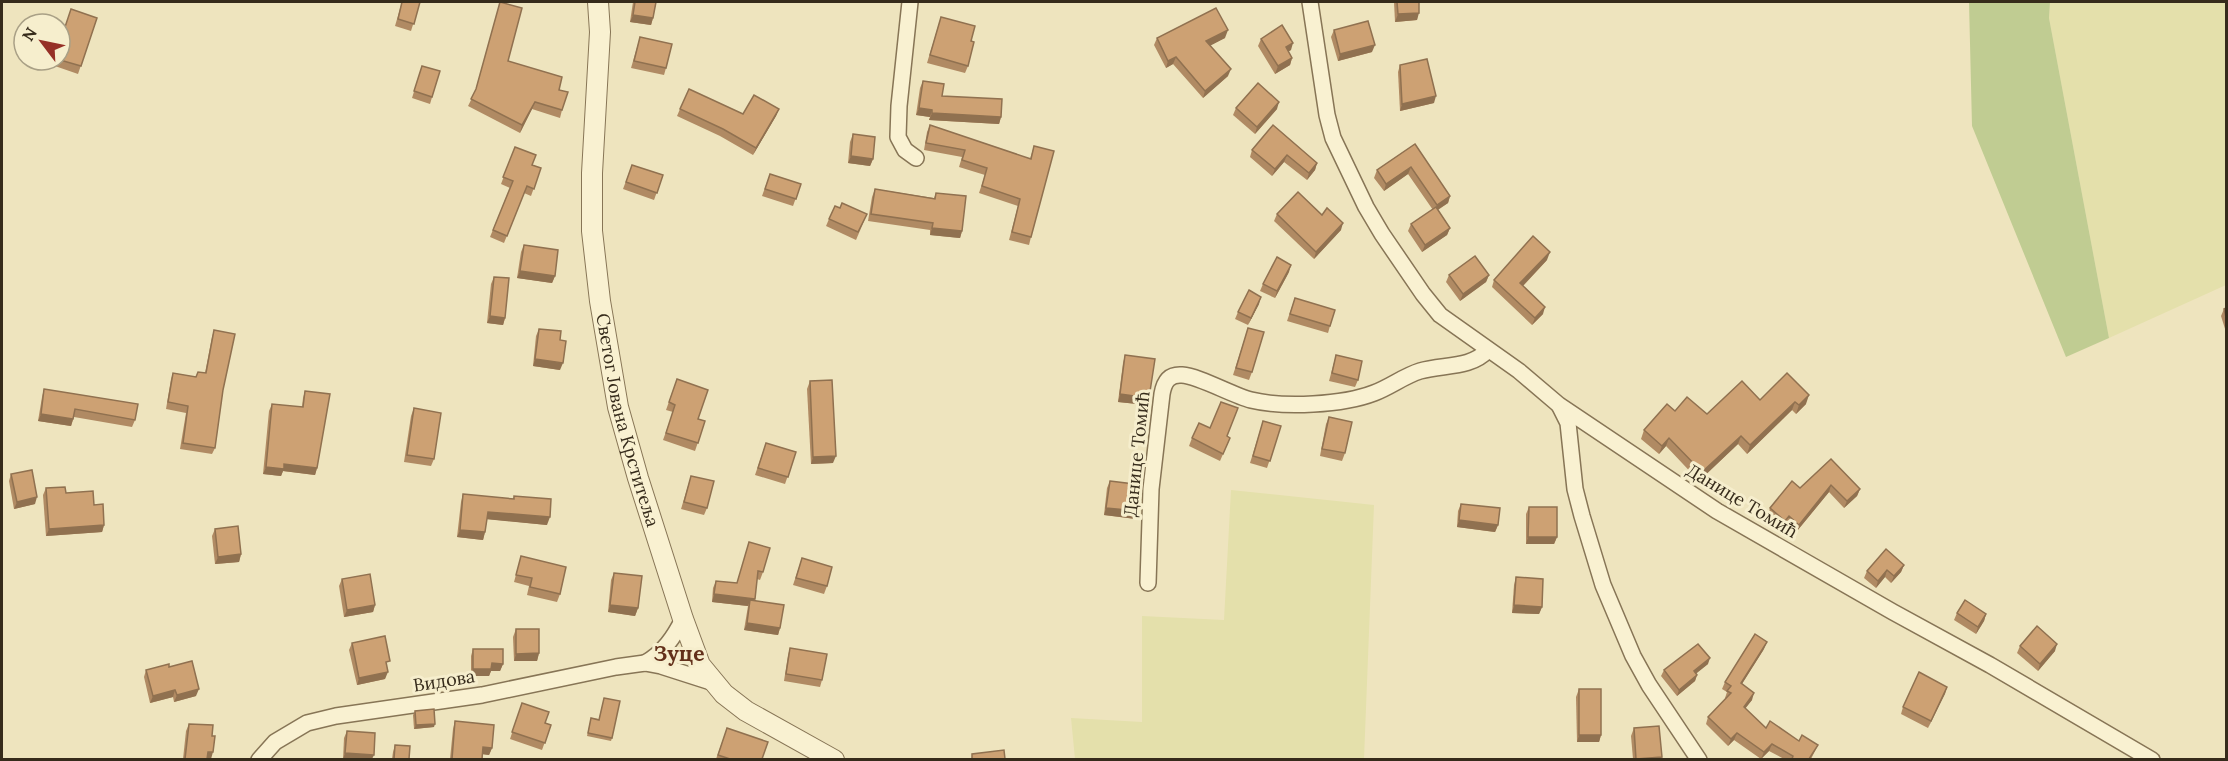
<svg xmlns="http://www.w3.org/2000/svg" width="2228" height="761" viewBox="0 0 2228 761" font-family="Lora,serif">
  <rect width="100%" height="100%" fill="#eee4be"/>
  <g fill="#e4e0ab">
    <path d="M2050 2H2226V285L2109 338 2049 18Z"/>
    <path d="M1231 490 1374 505 1364 759H1075L1071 718 1142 722V616L1224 620Z"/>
  </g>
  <path fill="#c0cc92" d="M1969 2H2050L2049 18 2109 338 2066 357 1972 126Z"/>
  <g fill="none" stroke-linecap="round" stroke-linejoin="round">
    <g stroke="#877556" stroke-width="18">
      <g id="minor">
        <path d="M910 2 899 106 898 137 905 150 916 158"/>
        <path d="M1310 2 1327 115 1333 138 1366 207 1382 234 1423 294 1440 315 1519 371 1559 405 1717 511 1893 612 1990 665 2152 760"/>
        <path d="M1560 407 1568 423 1575 489 1582 516 1603 585 1633 656 1649 685 1699 760"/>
        <path d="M1148 583 1151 489 1162 394C1164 382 1169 374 1182 375 1199 376 1232 395 1251 400 1284 408 1343 405 1374 393 1390 387 1404 376 1420 371 1444 364 1470 369 1488 350"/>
        <path d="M645 663C664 652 674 637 683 619"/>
        <path d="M259 760 275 742 307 723 336 716 482 695 616 667 645 663 661 666 714 683"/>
      </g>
    </g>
    <g stroke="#877556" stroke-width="22">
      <g id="tertiary">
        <path id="s1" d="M598 2 600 32 592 173V231L600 301 618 407 638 478 683 619 700 665 724 694 746 711 834 760"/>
      </g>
    </g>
    <use href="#minor" stroke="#f9f1d1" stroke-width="15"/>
    <use href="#tertiary" stroke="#f9f1d1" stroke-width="20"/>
  </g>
  <g fill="#b08a63">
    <path d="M402 2H420L411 31 395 26Z"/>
    <path d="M500 2 508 61 559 90 562 110 560 118 532 109 520 133 468 106 475 92Z"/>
    <path d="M633 2H656L653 18 651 25 630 22Z"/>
    <path d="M1394 2H1419L1417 20 1395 22Z"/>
    <path d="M941 17 971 41 968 66 965 73 927 63Z"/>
    <path d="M97 18 78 74 52 65 54 60H60Z"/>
    <path d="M1334 30 1372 52 1338 61 1331 37Z"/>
    <path d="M640 37 666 68 664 75 631 68Z"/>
    <path d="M1157 38H1225L1210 45 1228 76 1203 98 1173 64 1166 68 1154 45Z"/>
    <path d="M1261 39 1291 50 1288 51 1292 58 1290 65 1275 74 1258 46Z"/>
    <path d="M1400 65 1434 103 1400 111 1398 72Z"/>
    <path d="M422 66 440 71 430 104 412 98Z"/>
    <path d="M923 81 942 96 1001 117 999 124 929 120 930 117 916 115 920 88Z"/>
    <path d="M1236 108 1277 109 1255 134 1233 115Z"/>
    <path d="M680 109 743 114 779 109 776 116 753 155 720 136 677 116Z"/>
    <path d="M930 125 1030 159 1034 146 1031 237 1029 245 1009 240 1018 206 979 193 985 175 959 167 962 157 924 150 927 132Z"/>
    <path d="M1273 125 1317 163 1315 170 1307 180 1284 162 1272 176 1250 157 1252 150Z"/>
    <path d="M853 134 873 159 870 166 848 163 850 142Z"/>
    <path d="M1415 144 1450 196 1448 203 1438 210 1450 228 1447 235 1422 252 1408 231 1411 224 1433 210 1408 174 1384 191 1374 178 1377 170Z"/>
    <path d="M515 147 533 165 541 168 531 196 524 193 504 243 490 237 510 188 501 184Z"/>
    <path d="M632 165 663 175 654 200 623 189Z"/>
    <path d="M770 174 801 184 793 206 762 196Z"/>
    <path d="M875 189 934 198 936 193 962 231 960 238 930 235V230L868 221 872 197Z"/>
    <path d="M840 208 867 214 856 240 826 226 829 219Z"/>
    <path d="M1277 214 1341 230 1314 259 1274 221Z"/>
    <path d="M524 245 555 276 552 283 517 278 521 252Z"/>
    <path d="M1547 260 1523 286 1543 314 1532 325 1492 287 1494 280Z"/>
    <path d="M1289 272 1275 298 1260 291 1263 284Z"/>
    <path d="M1449 275H1489L1486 282 1460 301 1446 282Z"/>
    <path d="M494 277 505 318 503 325 487 323 491 284Z"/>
    <path d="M1295 298 1330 326 1328 333 1287 321Z"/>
    <path d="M1259 304 1248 325 1235 319 1238 312Z"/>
    <path d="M2226 308V332L2221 316 2224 309Z"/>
    <path d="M1248 328 1252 372 1249 380 1233 375Z"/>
    <path d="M539 329 560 370 533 366 536 336Z"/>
    <path d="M214 330 223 390 215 448 212 454 180 449 186 413 166 409 171 379 173 373 196 377 198 372 205 373 212 337Z"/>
    <path d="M1125 355 1147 405 1118 402 1123 363Z"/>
    <path d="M1336 355 1358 380 1355 387 1329 381Z"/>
    <path d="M1787 373 1806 404 1796 414 1792 410 1747 454 1738 444 1699 481 1666 446 1659 454 1641 439 1644 430 1675 411 1707 414 1760 400Z"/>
    <path d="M677 379 698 419 705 421 695 451 663 440 673 412 666 410Z"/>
    <path d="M810 381 833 463 811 464 807 389Z"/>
    <path d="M44 389 135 420 132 427 74 417 71 426 38 421 42 397Z"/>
    <path d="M305 391 317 468 315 475 283 471 281 476 263 474 269 411 272 404 302 407 303 398Z"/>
    <path d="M414 408 434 459 431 466 404 462 411 416Z"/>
    <path d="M1329 417 1345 453 1342 461 1320 456 1326 424Z"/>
    <path d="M1263 421 1281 426 1267 468 1250 463Z"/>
    <path d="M1227 437 1230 438 1220 461 1189 446 1192 438Z"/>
    <path d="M766 443 796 452 785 484 755 475Z"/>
    <path d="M1831 459 1860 489 1857 496 1844 508 1829 492 1797 531 1787 523 1783 528 1768 515 1770 508 1800 488Z"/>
    <path d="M11 474 35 504 14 509 9 481Z"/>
    <path d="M691 476 707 508 704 515 681 509Z"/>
    <path d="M1110 481 1136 519 1104 515 1107 488Z"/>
    <path d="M46 488 66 493 94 505 104 525 102 532 46 536 43 495Z"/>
    <path d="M463 494 513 499 514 496 547 525 487 519 485 532 483 540 457 537 461 502Z"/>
    <path d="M1461 504 1498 525 1495 532 1457 527 1458 511Z"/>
    <path d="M1529 507 1557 537 1554 544H1526V514Z"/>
    <path d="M215 529 241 554 239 562 215 564 212 536Z"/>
    <path d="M749 542 763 572 760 580 757 579 754 601 780 628 778 635 744 630 748 606 712 602 713 588 716 581 737 583Z"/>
    <path d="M521 556 560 594 557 602 527 595 529 586 514 582Z"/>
    <path d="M802 558 827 586 824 594 793 585Z"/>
    <path d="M1904 565 1901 572 1891 583 1885 577 1876 588 1864 578 1867 571Z"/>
    <path d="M614 573 638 608 635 616 608 612 611 580Z"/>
    <path d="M1516 577 1542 607 1539 614 1512 613 1514 585Z"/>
    <path d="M342 579 375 605 373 612 344 617 339 586Z"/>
    <path d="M1957 613 1986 614 1984 621 1976 634 1954 620Z"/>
    <path d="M516 629 539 653 537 661H514L513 637Z"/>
    <path d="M352 643 387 668 385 679 357 685 349 650Z"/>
    <path d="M2020 646 2055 651 2038 671 2017 653Z"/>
    <path d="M790 648 822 680 820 687 784 681 788 655Z"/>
    <path d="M473 649 503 664 500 671H491L489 676H471V656Z"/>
    <path d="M1764 649 1742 684 1752 700 1745 708 1766 728 1799 741 1818 745 1811 759H1784L1769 751 1761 759 1734 740 1728 746 1706 724 1708 717 1726 698H1725L1727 692 1722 689 1725 682Z"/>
    <path d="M1708 664 1696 673 1697 675 1695 681 1677 696 1661 676 1664 670Z"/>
    <path d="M169 667 196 696 174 702 173 697 150 703 144 677 146 670Z"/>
    <path d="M1947 687 1928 728 1901 714 1903 707Z"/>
    <path d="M1579 689 1601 735 1599 742H1577L1576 697Z"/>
    <path d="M604 698 612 738 611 741 587 736 591 718 599 719Z"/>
    <path d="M522 703 545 723 551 725 542 750 510 739Z"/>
    <path d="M415 711 434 727 414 729 413 715Z"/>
    <path d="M455 721 492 748 489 755 483 754 482 759H450L453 729Z"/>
    <path d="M189 724 211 759H183L186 731Z"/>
    <path d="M727 728 762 759H716Z"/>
    <path d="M1634 728 1661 759H1633L1631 736Z"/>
    <path d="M347 731 372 759H343L344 738Z"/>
    <path d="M395 745 409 759H392L393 752Z"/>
  </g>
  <g fill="#907150">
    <path d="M1419 13 1417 20 1395 22 1398 14Z"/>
    <path d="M633 15 653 18 651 25 630 22Z"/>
    <path d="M1228 30 1225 38 1204 49 1206 41Z"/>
    <path d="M1293 43 1291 50 1283 55 1286 47Z"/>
    <path d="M1375 45 1372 52 1338 61 1340 54Z"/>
    <path d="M1176 57 1173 64 1166 68 1168 61Z"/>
    <path d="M1292 58 1290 65 1275 74 1278 66Z"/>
    <path d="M1231 69 1228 76 1203 98 1205 91Z"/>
    <path d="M1436 96 1434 103 1400 111 1402 104Z"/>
    <path d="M535 102 532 109 520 133 522 125Z"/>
    <path d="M1279 102 1277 109 1255 134 1257 127Z"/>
    <path d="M919 108 932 110 930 117 916 115Z"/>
    <path d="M779 109 776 116 753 155 756 148Z"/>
    <path d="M932 113 1001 117 999 124 929 120Z"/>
    <path d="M1287 155 1284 162 1272 176 1275 169Z"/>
    <path d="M851 156 873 159 870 166 848 163Z"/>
    <path d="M1317 163 1315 170 1307 180 1309 173Z"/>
    <path d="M1411 167 1408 174 1384 191 1386 184Z"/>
    <path d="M1450 196 1448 203 1434 212 1437 205Z"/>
    <path d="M1343 223 1341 230 1314 259 1316 252Z"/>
    <path d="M932 228 962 231 960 238 930 235Z"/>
    <path d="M1450 228 1447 235 1422 252 1425 245Z"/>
    <path d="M1550 252 1547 260 1518 291 1520 283Z"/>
    <path d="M1291 265 1289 272 1275 298 1277 291Z"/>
    <path d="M520 271 555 276 552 283 517 278Z"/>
    <path d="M1489 275 1486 282 1460 301 1463 294Z"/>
    <path d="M1261 297 1259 304 1248 325 1251 318Z"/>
    <path d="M1545 307 1543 314 1532 325 1535 318Z"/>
    <path d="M490 316 505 318 503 325 487 323Z"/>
    <path d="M535 359 563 363 560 370 533 366Z"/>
    <path d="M1120 394 1149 398 1147 405 1118 402Z"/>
    <path d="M1809 395 1806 404 1796 414 1799 405Z"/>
    <path d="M1795 402 1792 410 1747 454 1750 445Z"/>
    <path d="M41 414 73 419 71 426 38 421Z"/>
    <path d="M1741 436 1738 444 1699 481 1702 472Z"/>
    <path d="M1669 438 1666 446 1659 454 1662 446Z"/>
    <path d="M836 456 833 463 811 464 813 457Z"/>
    <path d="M284 464 317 468 315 475 283 471 281 476 263 474 266 467Z"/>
    <path d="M1831 485 1829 492 1797 531 1799 525Z"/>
    <path d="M1860 489 1857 496 1844 508 1847 501Z"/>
    <path d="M37 497 35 504 14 509 17 502Z"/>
    <path d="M1106 508 1138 511 1136 519 1104 515Z"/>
    <path d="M488 512 550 517 547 525 485 519Z"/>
    <path d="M1459 520 1498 525 1495 532 1457 527Z"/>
    <path d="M104 525 102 532 46 536 49 529Z"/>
    <path d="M460 530 485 532 483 540 457 537Z"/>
    <path d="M1528 537H1557L1554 544H1526Z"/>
    <path d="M241 554 239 562 215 564 218 557Z"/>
    <path d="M1904 565 1901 572 1891 583 1894 576Z"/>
    <path d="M1887 570 1885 577 1876 588 1878 581Z"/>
    <path d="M714 594 755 599 752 607 750 600 748 606 712 602Z"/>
    <path d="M375 605 373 612 344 617 347 610Z"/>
    <path d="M610 605 638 608 635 616 608 612Z"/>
    <path d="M1514 605 1542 607 1539 614 1512 613Z"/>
    <path d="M1986 614 1984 621 1976 634 1978 627Z"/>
    <path d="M747 623 780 628 778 635 744 630Z"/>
    <path d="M1767 642 1764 649 1738 690 1741 683Z"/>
    <path d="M2057 644 2055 651 2038 671 2040 664Z"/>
    <path d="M539 653 537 661H514L516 654Z"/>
    <path d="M1710 658 1708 664 1692 677 1694 671Z"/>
    <path d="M492 663 503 664 500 671H491L489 676H471L473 669Z"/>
    <path d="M388 672 385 679 357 685 359 678Z"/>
    <path d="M1697 675 1695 681 1677 696 1679 690Z"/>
    <path d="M1947 687 1945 694 1928 728 1931 721Z"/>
    <path d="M199 689 196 696 174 702 177 695Z"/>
    <path d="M175 690 173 697 150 703 153 696Z"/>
    <path d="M1754 693 1752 700 1741 714 1744 707Z"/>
    <path d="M435 724 434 727 414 729 416 725Z"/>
    <path d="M1737 733 1734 740 1728 746 1731 739Z"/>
    <path d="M1579 735H1601L1599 742H1577Z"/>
    <path d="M1772 744 1769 751 1761 759 1764 752Z"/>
    <path d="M483 747 492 748 489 755 481 754Z"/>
    <path d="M208 752H213L211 759H206Z"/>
    <path d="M345 753 374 755 372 759H343Z"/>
    <path d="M1662 757 1661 759H1637Z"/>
  </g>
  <g fill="#cda173" stroke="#907150" stroke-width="1.5">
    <path d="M402 2H420L414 24 398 19Z"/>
    <path d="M500 2 522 8 508 61 562 77 559 90 568 92 562 110 535 102 522 125 471 99 476 89Z"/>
    <path d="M635 2H656L653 18 633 15Z"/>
    <path d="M1397 2H1419V13L1398 14Z"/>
    <path d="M1216 8 1228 30 1206 41 1231 69 1205 91 1176 57 1168 61 1157 38Z"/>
    <path d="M71 9 97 18 81 66 60 60V42Z"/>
    <path d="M941 17 975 26 971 41 974 42 968 66 930 55Z"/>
    <path d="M1368 21 1375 45 1340 54 1334 30Z"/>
    <path d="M1282 25 1293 43 1286 47 1292 58 1278 66 1261 39Z"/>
    <path d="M640 37 672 44 666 68 634 61Z"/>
    <path d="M1427 59 1436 96 1402 104 1400 65Z"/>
    <path d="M422 66 440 71 432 97 414 91Z"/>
    <path d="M923 81 944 84 942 96 1002 99 1001 117 932 113V110L919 108Z"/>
    <path d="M1258 83 1279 102 1257 127 1236 108Z"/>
    <path d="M689 89 743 114 754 95 779 109 756 148 723 129 680 109Z"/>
    <path d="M930 125 1031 159 1034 146 1054 151 1031 237 1012 232 1020 199 982 186 987 168 962 160 965 150 926 143Z"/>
    <path d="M1273 125 1317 163 1309 173 1287 155 1275 169 1252 150Z"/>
    <path d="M853 134 875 137 873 159 851 156Z"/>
    <path d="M1415 144 1450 196 1437 205 1411 167 1386 184 1377 170Z"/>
    <path d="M515 147 536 155 532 165 541 168 534 189 527 186 507 236 493 230 513 181 503 177Z"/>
    <path d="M632 165 663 175 657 193 626 182Z"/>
    <path d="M770 174 801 184 796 199 765 189Z"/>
    <path d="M875 189 935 199 936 193 966 196 962 231 932 228 933 223 871 214Z"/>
    <path d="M1298 192 1322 215 1327 208 1343 223 1316 252 1277 214Z"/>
    <path d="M842 203 867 214 858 232 829 219 835 206 840 208Z"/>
    <path d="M1436 207 1450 228 1425 245 1411 224Z"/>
    <path d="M1533 236 1550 252 1520 283 1545 307 1535 318 1494 280Z"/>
    <path d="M524 245 558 250 555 276 520 271Z"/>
    <path d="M1475 256 1489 275 1463 294 1449 275Z"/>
    <path d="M1277 257 1291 265 1277 291 1263 284Z"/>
    <path d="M494 277 509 278 505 318 490 316Z"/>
    <path d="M1249 290 1261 297 1251 318 1238 312Z"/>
    <path d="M1295 298 1335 310 1330 326 1290 314Z"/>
    <path d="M2226 308V317L2224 309Z"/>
    <path d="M1248 328 1264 332 1252 372 1236 368Z"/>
    <path d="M539 329 561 331 560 340 566 341 563 363 535 359Z"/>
    <path d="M214 330 235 334 223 390 215 448 183 443 188 406 168 402 173 373 196 377 198 372 206 373Z"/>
    <path d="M1125 355 1155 359 1149 398 1120 394Z"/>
    <path d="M1336 355 1362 361 1358 380 1332 373Z"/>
    <path d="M1787 373 1809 395 1799 405 1795 402 1750 445 1741 436 1702 472 1669 438 1662 446 1644 430 1667 404 1675 411 1687 397 1707 414 1742 381 1760 400Z"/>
    <path d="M677 379 708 390 698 419 705 421 698 443 666 433 675 405 669 402Z"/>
    <path d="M832 380 836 456 813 457 810 381Z"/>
    <path d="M44 389 138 404 135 420 75 409 73 419 41 414Z"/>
    <path d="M305 391 330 394 317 468 284 464V469L266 467 272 404 303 407Z"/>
    <path d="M1221 402 1238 408 1227 436 1230 438 1223 454 1192 438 1199 423 1210 428Z"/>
    <path d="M414 408 441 413 434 459 407 455Z"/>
    <path d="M1329 417 1352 422 1345 453 1322 449Z"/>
    <path d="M1263 421 1281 426 1270 461 1253 456Z"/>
    <path d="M766 443 796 452 788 477 758 468Z"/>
    <path d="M1831 459 1860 489 1847 501 1831 485 1799 525 1789 516 1785 521 1770 508 1792 481 1800 488Z"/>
    <path d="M32 470 37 497 17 502 11 474Z"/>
    <path d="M691 476 714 481 707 508 684 502Z"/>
    <path d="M1110 481 1142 485 1138 511 1106 508Z"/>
    <path d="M65 487 66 493 93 491 94 505 103 504 104 525 49 529 46 488Z"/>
    <path d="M463 494 514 499V496L551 499 550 517 488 512 485 532 460 530Z"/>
    <path d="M1461 504 1500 508 1498 525 1459 520Z"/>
    <path d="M1529 507H1557V537H1528Z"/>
    <path d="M238 526 241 554 218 557 215 529Z"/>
    <path d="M749 542 770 548 763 572 758 571 755 599 714 594 716 581 737 583Z"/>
    <path d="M1886 549 1904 565 1894 576 1887 570 1878 581 1867 571Z"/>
    <path d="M521 556 566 567 560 594 530 587 532 578 516 575Z"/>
    <path d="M802 558 832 567 827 586 796 578Z"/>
    <path d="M614 573 642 576 638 608 610 605Z"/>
    <path d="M370 574 375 605 347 610 342 579Z"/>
    <path d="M1516 577 1543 579 1542 607 1514 605Z"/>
    <path d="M750 600 784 605 780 628 747 623Z"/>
    <path d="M1965 600 1986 614 1978 627 1957 613Z"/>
    <path d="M2037 626 2057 644 2040 664 2020 646Z"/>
    <path d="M516 629H539V653L516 654Z"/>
    <path d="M1755 634 1767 642 1741 683 1754 693 1744 707 1766 728 1770 721 1799 741 1802 735 1818 745 1809 759H1792L1793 756 1772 744 1764 752 1737 733 1731 739 1708 717 1731 693 1727 691 1731 686 1725 682Z"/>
    <path d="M385 636 390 661 386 662 388 672 359 678 352 643Z"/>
    <path d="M1698 644 1710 658 1694 671 1697 675 1679 690 1664 670Z"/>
    <path d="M790 648 827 654 822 680 786 674Z"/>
    <path d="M473 649H503V664L492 663 491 669H473Z"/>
    <path d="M192 661 199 689 177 695 175 690 153 696 146 670 169 664V667Z"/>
    <path d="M1919 672 1947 687 1931 721 1903 707Z"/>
    <rect x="1579" y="689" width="22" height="46"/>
    <path d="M604 698 620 701 612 738 588 733 591 718 599 720Z"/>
    <path d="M522 703 549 712 545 723 551 725 545 743 512 732Z"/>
    <path d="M434 709 435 724 416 725 415 711Z"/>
    <path d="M455 721 494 725 492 748 483 747 482 759H452Z"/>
    <path d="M189 724 213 725 212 736H215L213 752H208L207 759H185Z"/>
    <path d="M1659 726 1662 757 1636 759 1634 728Z"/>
    <path d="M727 728 768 742 762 759H730L718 755Z"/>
    <path d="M347 731 375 733 374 755 345 753Z"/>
    <path d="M395 745 410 746 409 759H394Z"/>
    <path d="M1004 750 1005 759H972V754Z"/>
  </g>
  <g text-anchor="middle" stroke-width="6" stroke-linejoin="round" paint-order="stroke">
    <g font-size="18" fill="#362b1b" stroke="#f6eecd">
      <text dy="6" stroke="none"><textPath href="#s1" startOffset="422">Светог Јована Крститеља</textPath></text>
      <text transform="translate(1137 454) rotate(-84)" y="6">Данице Томић</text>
      <text transform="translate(1742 501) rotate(31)" y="6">Данице Томић</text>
      <text transform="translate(444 681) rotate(-9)" y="6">Видова</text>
    </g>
    <g font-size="21" font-weight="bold" fill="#63301a" stroke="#f6eecd">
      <text x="679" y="661">Зуце</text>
    </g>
  </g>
  <rect width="2228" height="761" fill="none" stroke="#362b1b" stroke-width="6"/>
  <g transform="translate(42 42) rotate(302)"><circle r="28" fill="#f6eecd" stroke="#a9a086" stroke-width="1.5"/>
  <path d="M0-4.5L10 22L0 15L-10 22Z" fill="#963026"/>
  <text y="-9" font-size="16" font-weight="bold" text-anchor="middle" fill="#362b1b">N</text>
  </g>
</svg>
